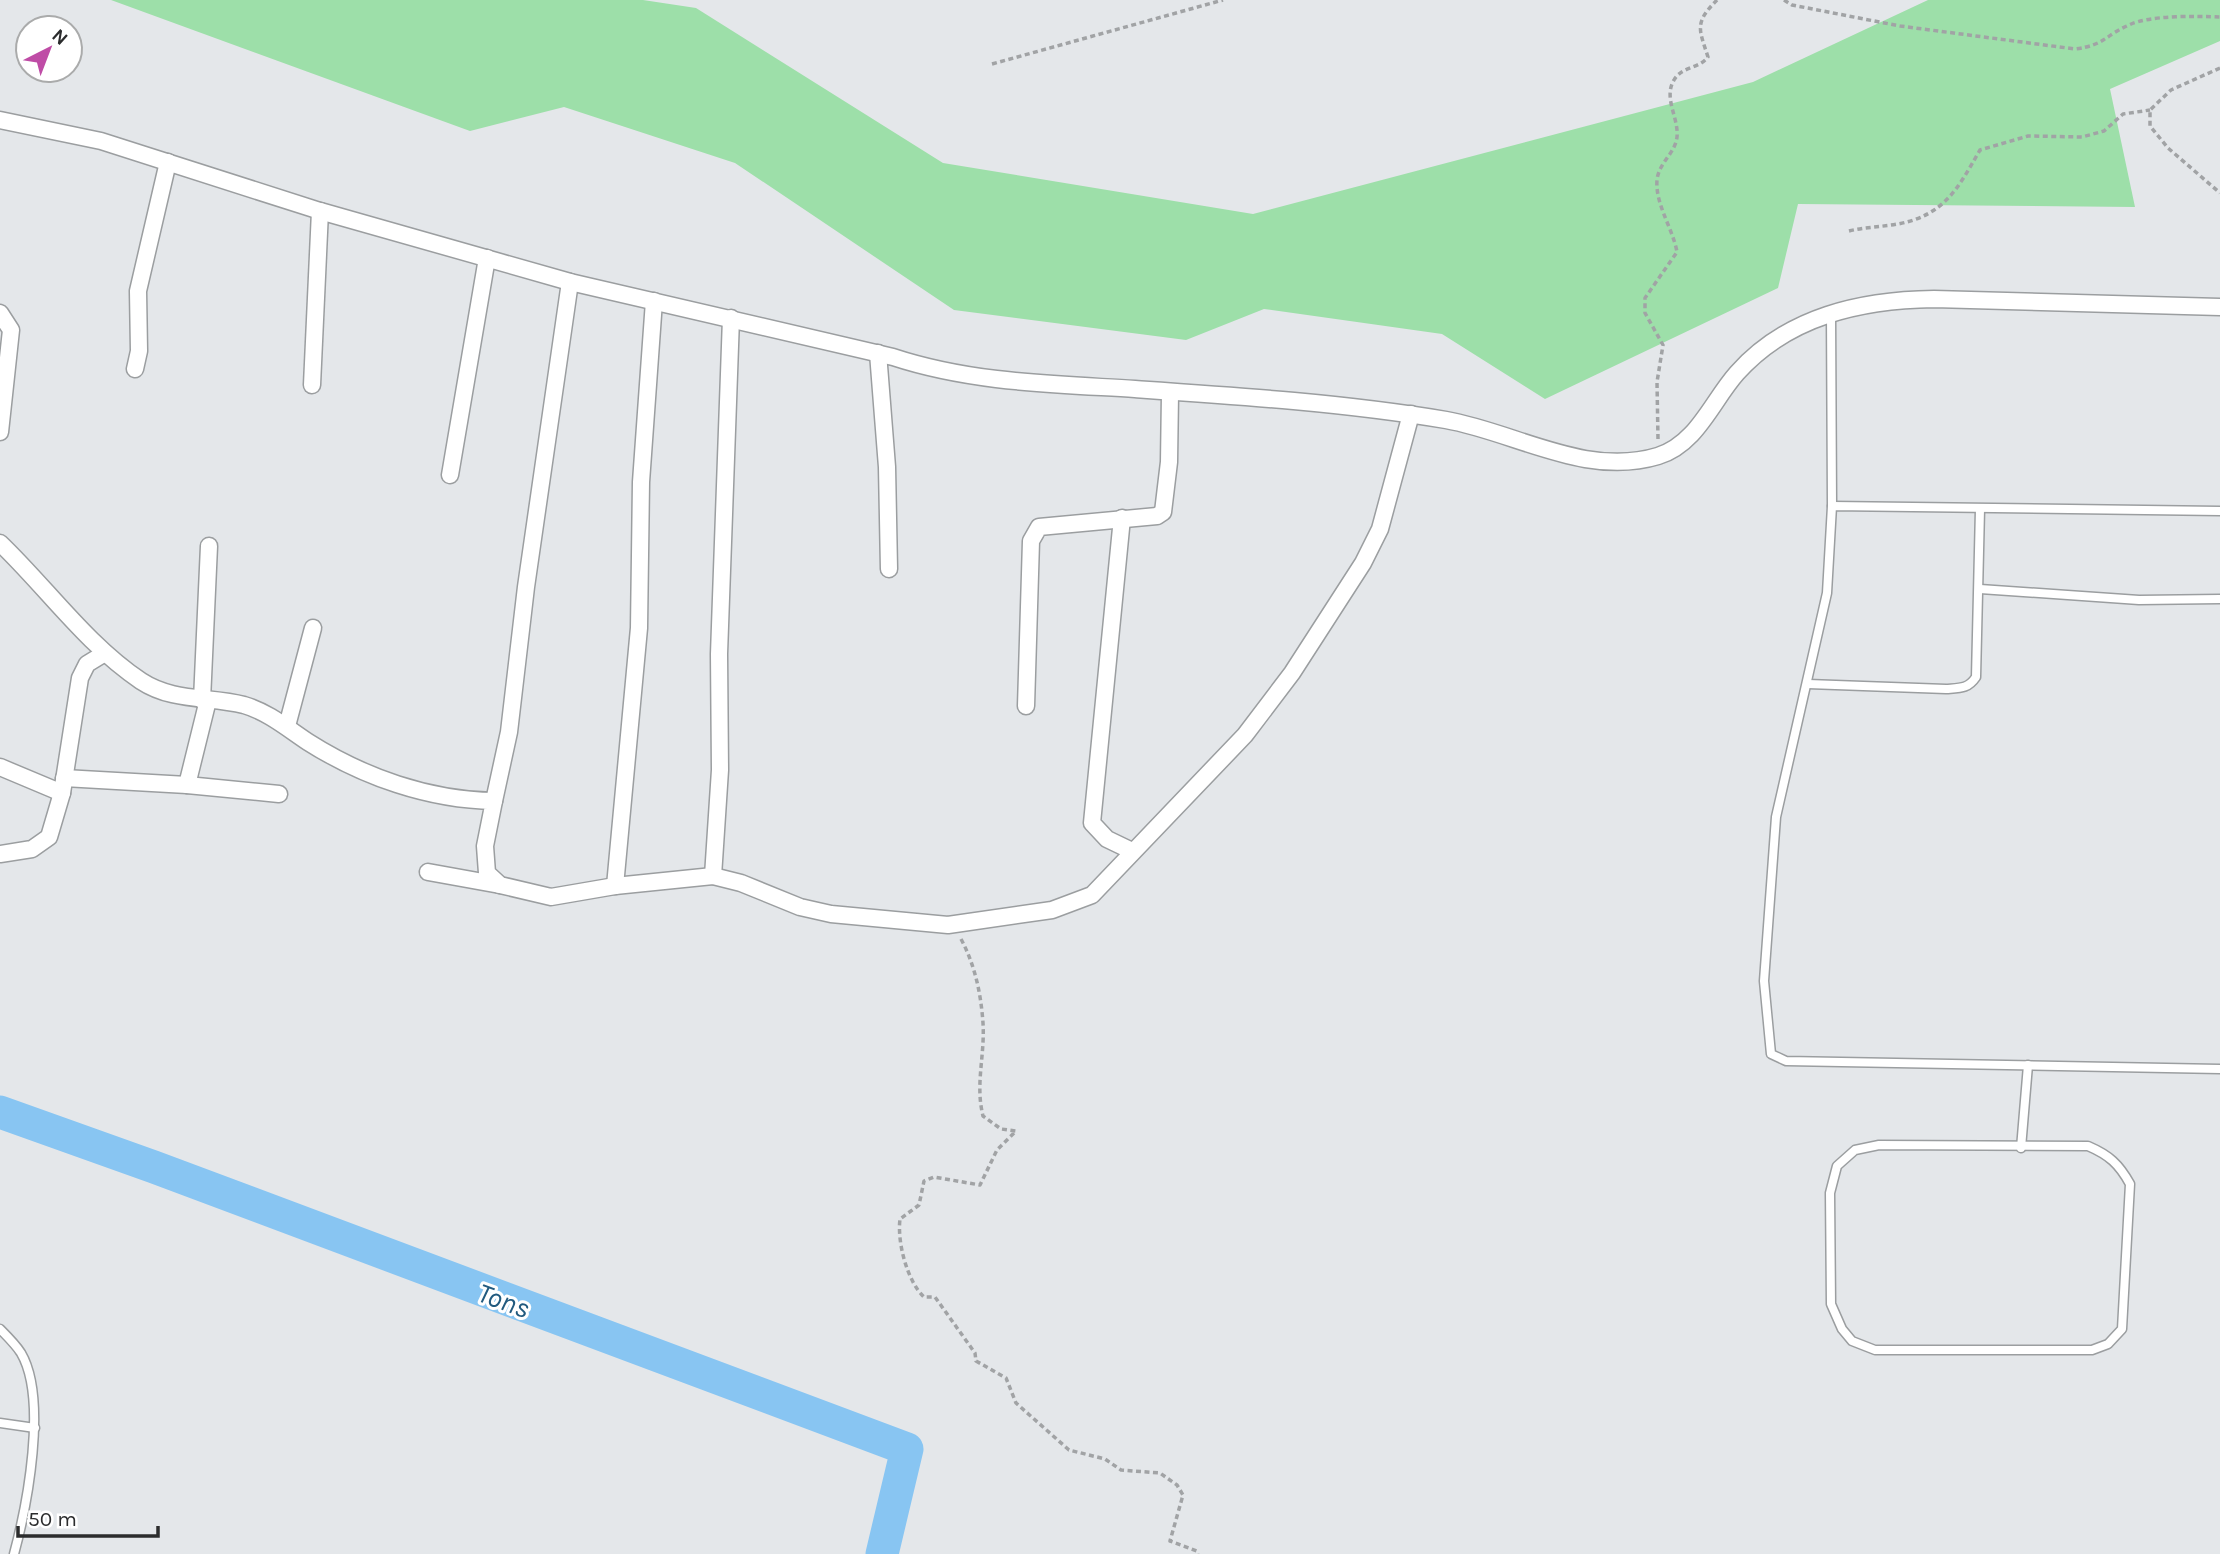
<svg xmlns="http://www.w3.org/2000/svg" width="2220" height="1554" viewBox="0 0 2220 1554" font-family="Karla,sans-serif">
  <rect width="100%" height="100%" fill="#e4e7ea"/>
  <path fill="#9ddfa9" d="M111 0H643L696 8 943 163 1253 214 1753 82 1928 0H2220V41L2110 89 2135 207 1798 204 1778 288 1545 399 1442 334 1264 309 1186 340 954 310 735 163 564 107 470 131Z"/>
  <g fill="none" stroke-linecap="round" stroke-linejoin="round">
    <path stroke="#88c5f2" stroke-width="33" d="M0 1112 154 1167 907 1449 882 1554"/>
    <g stroke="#9b9ea0" stroke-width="11">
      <g id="service">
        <path d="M1831 314 1832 506"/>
        <path d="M2220 511 1832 506 1827 593 1776 817 1764 981 1771 1054 1786 1061 2220 1069"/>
        <path d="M1980 589 2139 600 2220 599"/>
        <path d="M1808 684 1946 689C1960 688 1968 689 1976 677L1980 509"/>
        <path d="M1879 1145 2088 1146C2109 1155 2119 1164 2130 1184L2122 1329 2108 1344 2092 1350H1875L1852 1341 1842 1329 1831 1304 1830 1193 1837 1166 1855 1150Z"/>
        <path d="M2021 1148 2028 1065"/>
        <path d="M0 1329C7 1336 16 1345 21 1353 48 1399 27 1506 14 1554"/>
        <path d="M0 1423 35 1428"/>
      </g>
    </g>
    <g stroke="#9b9ea0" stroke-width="19">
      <g id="minor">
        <path d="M0 120 101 141 320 211 570 282 893 357C972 383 1053 384 1135 389 1238 396 1344 403 1446 420 1515 432 1586 478 1658 456 1697 444 1712 401 1737 373 1788 316 1861 300 1934 299L2220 307"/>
        <path d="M0 313 11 330 0 432"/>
        <path d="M878 353 887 467 889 569"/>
        <path d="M135 369 139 351 138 291 168 162"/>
        <path d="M312 385 320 211"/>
        <path d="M450 475 487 258"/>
        <path d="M1122 518 1092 823 1107 839 1132 851"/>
        <path d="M0 543C47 588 86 644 141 681 173 702 209 696 244 705 268 712 287 728 308 742 363 777 429 800 494 801L485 846 487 873 500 885 551 897 615 886 713 876 741 883 800 907 831 914 948 925 1052 910 1092 895 1245 735 1292 673 1363 563 1380 529 1411 414"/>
        <path d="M202 700 209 546"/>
        <path d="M1026 706 1031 541 1039 527 1157 516 1163 512 1169 462 1170 394"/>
        <path d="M287 726 313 628"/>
        <path d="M0 767 62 793"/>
        <path d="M64 778 187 785 208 700"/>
        <path d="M187 785 279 794"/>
        <path d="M494 801 509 732 526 587 570 282"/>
        <path d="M0 854 32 849 49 837 62 793 80 678 87 664 105 653"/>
        <path d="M428 872 500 885"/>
        <path d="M713 876 720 770 719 654 731 318"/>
        <path d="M615 886 639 628 641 482 654 301"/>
      </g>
    </g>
    <g stroke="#a1a3a5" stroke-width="3.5" stroke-dasharray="5 3.5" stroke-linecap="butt">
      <path d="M1784 0 1792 5 1900 26 2075 49C2105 45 2104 36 2129 25 2149 15 2197 16 2220 17"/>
      <path d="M992 64 1223 0"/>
      <path d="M2220 68 2171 90 2150 110V126L2168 148 2220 193"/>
      <path d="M1849 231C1865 227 1881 227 1898 224 1945 215 1958 188 1980 150L2028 136 2082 137 2104 131 2123 114 2150 110"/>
      <path d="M1658 439 1657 382 1663 345 1645 313V298L1677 252C1673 229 1655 204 1657 180 1659 162 1675 154 1677 137 1679 118 1663 98 1674 80 1682 66 1699 69 1708 57 1699 29 1694 23 1717 0"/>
      <path d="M961 939C975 965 981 994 983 1023 985 1056 975 1084 983 1116L1001 1129 1016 1131 997 1150 980 1185 934 1177 924 1181 919 1205 900 1219C897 1242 907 1281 924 1297H935L975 1353 976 1361 1006 1378 1016 1403 1069 1450 1105 1459 1121 1470 1160 1473 1177 1485 1183 1495 1170 1541 1197 1551 1198 1554"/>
    </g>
    <use href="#service" stroke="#fff" stroke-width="8"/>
    <use href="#minor" stroke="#fff" stroke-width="16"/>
  </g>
  <g text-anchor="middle" stroke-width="6" stroke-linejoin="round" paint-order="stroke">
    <g font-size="28" font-style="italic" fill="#215a7f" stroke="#fff">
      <text transform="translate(504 1300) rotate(20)" y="10">Tons</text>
    </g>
  </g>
  <g transform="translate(49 49) rotate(42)"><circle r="33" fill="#ffffff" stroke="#aaabab" stroke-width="2"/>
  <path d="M0-5L12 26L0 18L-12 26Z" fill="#bf4ca6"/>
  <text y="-10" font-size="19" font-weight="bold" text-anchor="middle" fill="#2b2c2d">N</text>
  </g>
  <path d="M18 1526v10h140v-10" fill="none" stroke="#2b2c2d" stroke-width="3.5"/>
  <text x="28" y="1526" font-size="21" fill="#2b2c2d" stroke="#ffffff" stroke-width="5" paint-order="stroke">50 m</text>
</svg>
